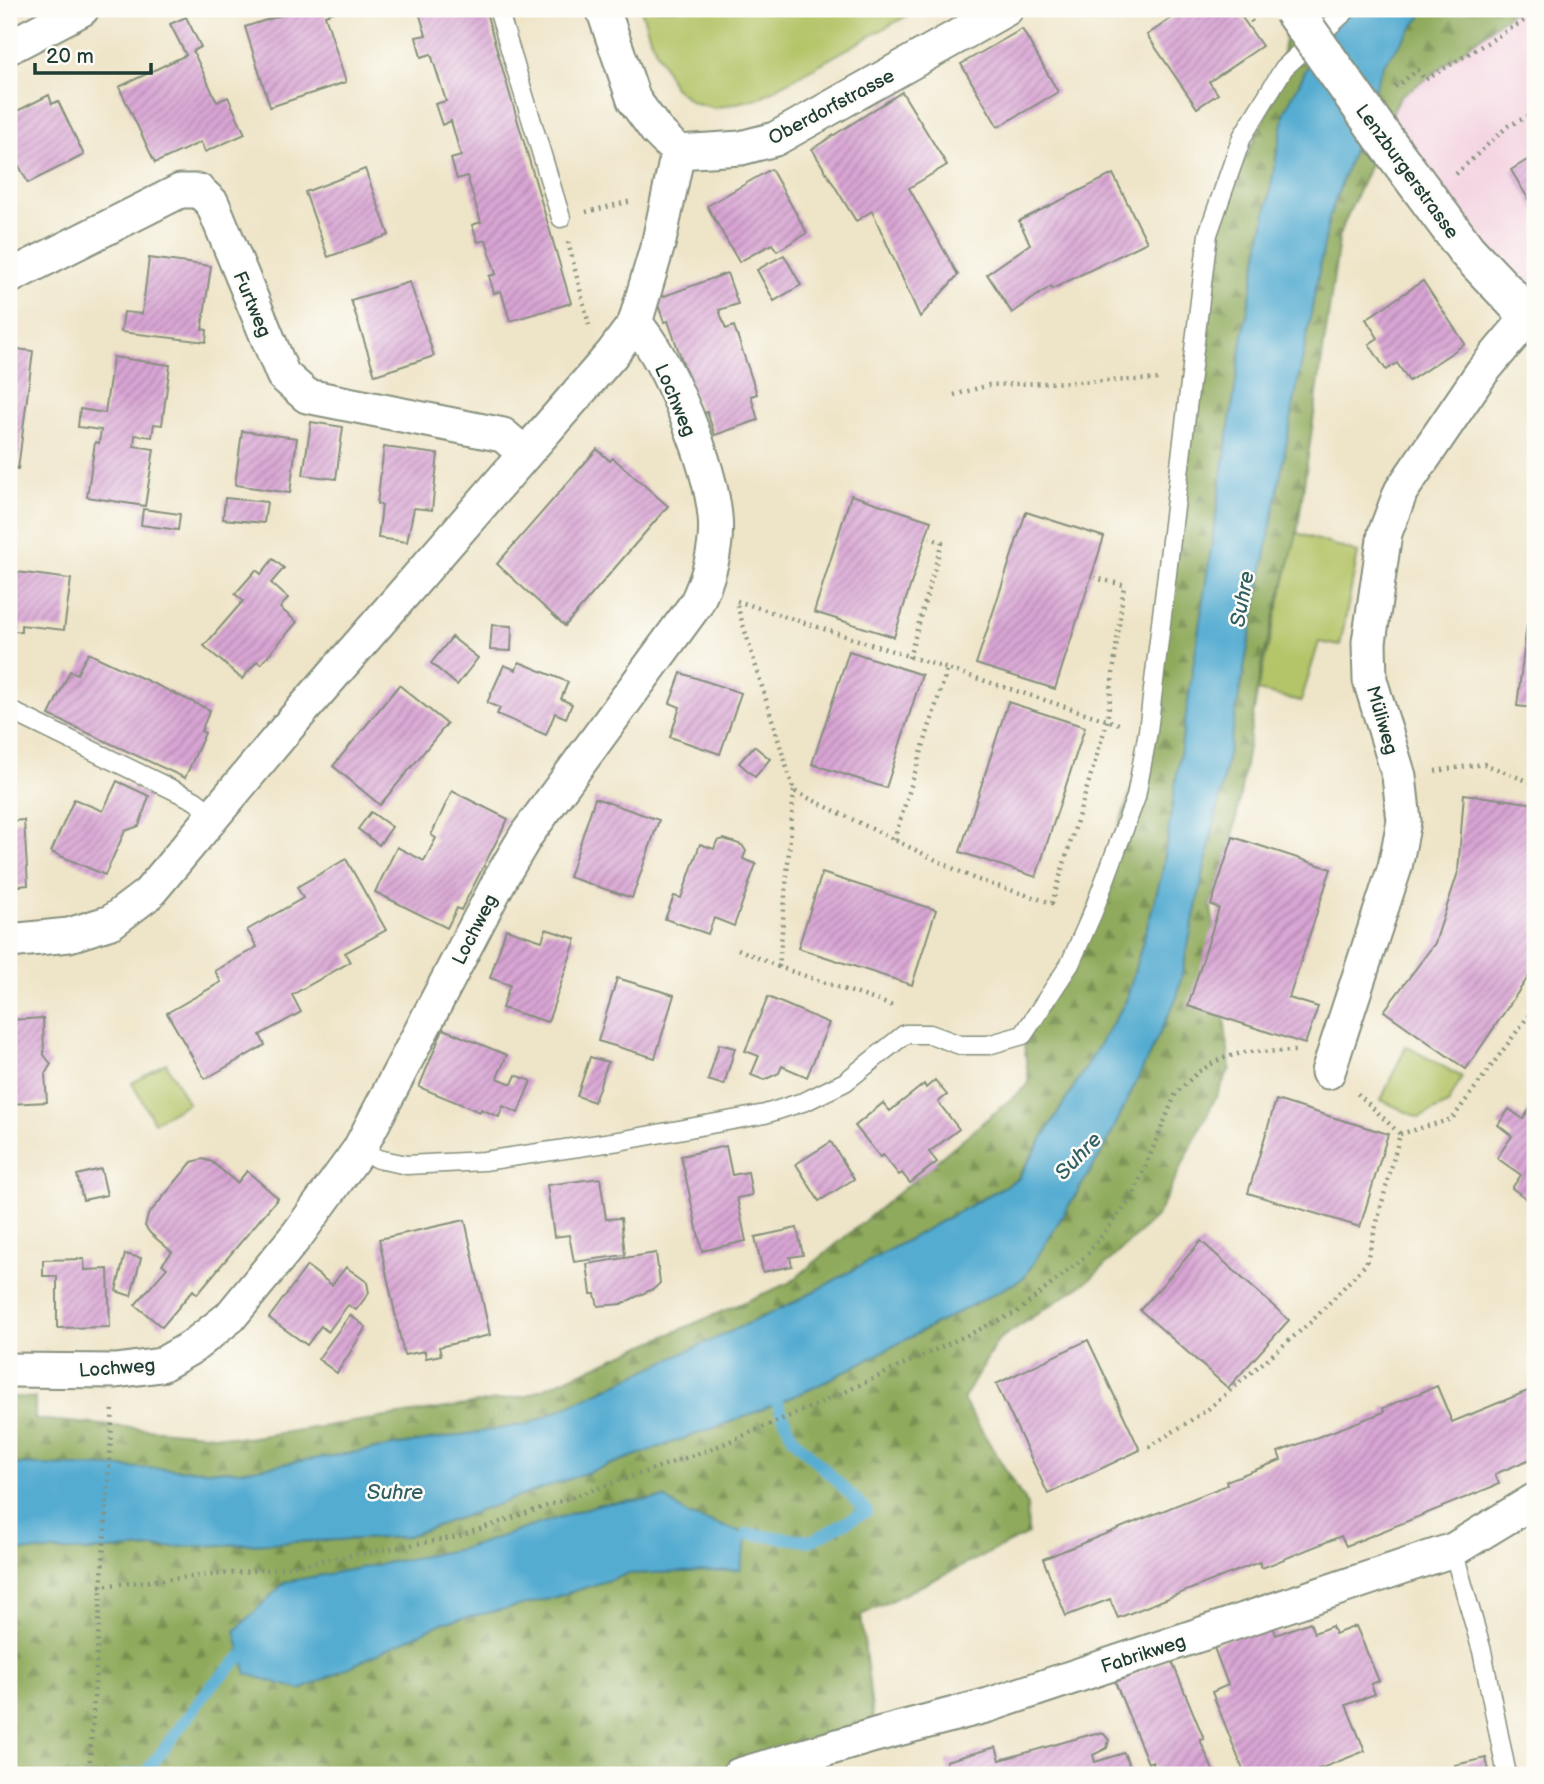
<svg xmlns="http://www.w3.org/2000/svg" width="1544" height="1784" viewBox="0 0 1544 1784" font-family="'Balsamiq Sans',sans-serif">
  <defs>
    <pattern id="forest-firs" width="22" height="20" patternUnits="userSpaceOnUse" patternTransform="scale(1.75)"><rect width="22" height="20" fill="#8faa5c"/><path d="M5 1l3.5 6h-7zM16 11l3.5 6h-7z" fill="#748c4d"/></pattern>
    <pattern id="building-hatch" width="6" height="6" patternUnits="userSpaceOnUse" patternTransform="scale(1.75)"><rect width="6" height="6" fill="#d9a5d4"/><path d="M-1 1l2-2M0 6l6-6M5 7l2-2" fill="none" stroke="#af88ad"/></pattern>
  </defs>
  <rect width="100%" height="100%" fill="#fdfcf7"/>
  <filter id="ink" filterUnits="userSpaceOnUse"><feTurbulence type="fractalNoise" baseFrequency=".0143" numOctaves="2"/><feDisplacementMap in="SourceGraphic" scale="14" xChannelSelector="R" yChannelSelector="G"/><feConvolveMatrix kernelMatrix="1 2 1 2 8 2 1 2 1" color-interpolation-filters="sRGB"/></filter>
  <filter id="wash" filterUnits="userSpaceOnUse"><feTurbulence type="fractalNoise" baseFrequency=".00686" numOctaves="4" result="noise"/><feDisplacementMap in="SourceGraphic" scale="28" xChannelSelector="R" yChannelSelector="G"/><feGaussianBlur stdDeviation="1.57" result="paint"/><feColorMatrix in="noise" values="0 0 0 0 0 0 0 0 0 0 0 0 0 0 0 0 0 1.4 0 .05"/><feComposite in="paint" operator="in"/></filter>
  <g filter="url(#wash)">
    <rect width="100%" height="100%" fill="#eee4c7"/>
    <path fill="#f3cfdf" d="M1516 9H1535V315L1382 136 1400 96 1425 80Z"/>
    <g fill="#b4c467" stroke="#6a804e" stroke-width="2">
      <path d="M641 9H919L759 98 715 108 692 102 674 87 650 38Z"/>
      <path d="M1297 533 1358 553 1340 646 1319 642 1301 701 1257 691Z"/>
      <path d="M1406 1046 1462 1077 1448 1104 1419 1118 1381 1100Z"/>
      <path d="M166 1063 188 1103 154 1122 132 1083Z"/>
    </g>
    <g fill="url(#forest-firs)" stroke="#577448" stroke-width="2" fill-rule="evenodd">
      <path d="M1290 9H1337L1285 111 1243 335 1162 874 1126 1001 1017 1179 795 1302 529 1424 240 1471 9 1464V1397L35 1398V1419L247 1438 526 1396 791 1282 1029 1084 1023 1035 1070 964 1154 726 1176 477 1222 206 1276 95Z"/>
      <path d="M1427 9H1516L1425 80 1400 96 1340 233 1297 533 1262 663 1233 837 1211 905 1230 1068 1157 1216 1089 1280 998 1340 963 1400 1027 1505 1028 1534 861 1615 875 1735 739 1775H9V1551H83L405 1537 739 1419 813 1388 1024 1278 1104 1149 1177 997 1219 801 1329 218 1383 65ZM665 1498 688 1515 748 1534 740 1569 628 1574 549 1599 441 1623 301 1690 466 1548 600 1504Z"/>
    </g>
    <g fill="#54acd1" stroke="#3a7482" stroke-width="2">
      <path d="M1337 9H1427L1383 65 1329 218 1219 801 1177 997 1104 1149 1024 1278 813 1388 739 1419 405 1537 83 1551H9V1464L240 1471 529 1424 795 1302 1018 1179 1126 1001 1162 874 1243 335 1285 111Z"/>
      <path d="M665 1498 688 1515 748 1534 740 1570 628 1574 549 1599 442 1623 301 1690 247 1674 235 1631 285 1582 466 1548 600 1504Z"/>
    </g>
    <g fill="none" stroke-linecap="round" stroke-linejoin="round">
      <g stroke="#54acd1" stroke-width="12">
        <path d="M748 1534 811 1541 867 1511 793 1438 771 1389"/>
        <path d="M123 1775 145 1774 210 1687 242 1656"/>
      </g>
    </g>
    <g id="blocks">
      <g fill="url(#building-hatch)">
        <path d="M287 9H343L325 15 346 82 270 107 245 27 288 13Z"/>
        <path d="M418 9H485L571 303 510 321 501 291 494 293 489 276 496 274 486 240 478 242 472 225 481 222 467 176 457 179 451 159 461 156 451 121 442 125 435 104 446 101 431 54 421 57 416 37 426 35Z"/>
        <path d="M1185 9H1236L1262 46 1209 82 1218 94 1197 108 1147 35Z"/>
        <path d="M186 17 201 47 193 51 217 102 228 97 245 134 205 152 201 142 155 163 119 87 186 55 170 24Z"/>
        <path d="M1022 29 1058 92 998 127 961 64Z"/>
        <path d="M902 92 947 165 909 188 958 275 920 317 872 211 856 221 812 149Z"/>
        <path d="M49 95 52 104 58 101 84 155 28 183 9 147V115Z"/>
        <path d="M1535 155V210L1511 170Z"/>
        <path d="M365 169 389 235 328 257 305 192Z"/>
        <path d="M771 169 807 233 777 251 772 244 739 262 707 206Z"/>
        <path d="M1113 174 1147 242 1052 289 1051 286 1012 313 987 274 1030 244 1019 221Z"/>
        <path d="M784 255 801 285 774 301 757 270Z"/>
        <path d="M149 258 211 266 202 329 207 330 206 342 121 332 124 312 142 314Z"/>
        <path d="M727 273 738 304 719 310 726 329 734 326 757 394 751 396 758 420 715 435 707 412 701 414 668 321 664 322 656 299Z"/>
        <path d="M1423 281 1465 344 1409 381 1397 363 1386 370 1369 344 1378 338 1366 319Z"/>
        <path d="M410 282 434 356 375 375 351 300Z"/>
        <path d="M9 348 33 351 18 469 9 467Z"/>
        <path d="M113 357 170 365 162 425 154 424 152 437 135 435 134 446 154 449 145 506 87 497 95 442 99 443 101 430 78 427 80 409 105 413Z"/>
        <path d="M311 422 343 427 336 479 303 475Z"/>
        <path d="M242 431 297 438 290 493 235 485Z"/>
        <path d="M384 447 438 454 432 510 414 508 407 542 378 538 382 505 377 504Z"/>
        <path d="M597 449 610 461 613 458 668 506 565 626 497 564Z"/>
        <path d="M851 495 931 521 894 637 814 612Z"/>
        <path d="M225 498 267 502 264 523 223 519Z"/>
        <path d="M143 509 180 514 178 530 141 525Z"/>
        <path d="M1026 512 1104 537 1055 689 976 664Z"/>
        <path d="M273 559 284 568 271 583 288 598 280 608 297 622 261 664 257 661 242 679 204 646 243 601 235 594 256 570 261 574Z"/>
        <path d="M9 571 71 579 64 630 21 625V632L9 630Z"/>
        <path d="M1527 624 1535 625V708L1517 706Z"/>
        <path d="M492 625 512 626 511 651 490 650Z"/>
        <path d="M452 637 478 658 457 685 431 663Z"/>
        <path d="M849 651 922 675 886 788 812 764Z"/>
        <path d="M88 653 210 710 201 731 205 733 185 778 49 715 70 671 77 674Z"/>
        <path d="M519 662 568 682 561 699 572 704 566 718 555 713 546 735 497 714 500 708 487 703 504 665 516 670Z"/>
        <path d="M681 673 741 693 720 754 670 737 680 707 670 703Z"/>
        <path d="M399 685 447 724 380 805 333 766Z"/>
        <path d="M1008 702 1085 727 1036 877 960 852Z"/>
        <path d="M754 746 770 759 755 777 739 763Z"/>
        <path d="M117 781 149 796 139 826 125 831 105 875 51 852 74 799 103 811Z"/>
        <path d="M452 791 508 819 461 910 457 908 447 928 375 892 397 847 424 861 436 838 431 835Z"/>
        <path d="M1464 794 1535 804V967L1466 1069 1384 1011 1435 943 1458 872Z"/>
        <path d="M595 798 659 820 632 898 569 877Z"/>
        <path d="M371 812 392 827 379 845 358 829Z"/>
        <path d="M24 820 28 885 9 887V821Z"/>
        <path d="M1233 837 1331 869 1289 998 1318 1007 1305 1044 1188 1006 1219 908 1211 905Z"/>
        <path d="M724 839 742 845 746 851 743 859 756 864 734 926 714 918 708 934 665 919 674 896 681 898 700 844 714 849 717 841Z"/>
        <path d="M346 859 386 930 345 953 350 962 292 995 301 1012 260 1035 265 1045 205 1079 167 1013 221 982 215 971 257 947 247 930 303 898 297 887Z"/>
        <path d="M822 873 936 910 912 985 798 948Z"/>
        <path d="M506 929 542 941 546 929 576 939 548 1022 502 1008 510 985 490 978Z"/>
        <path d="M617 978 674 995 655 1058 598 1041Z"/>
        <path d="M768 997 829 1023 807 1077 782 1066 779 1073 764 1080 751 1075 759 1056 745 1051Z"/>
        <path d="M43 1018 44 1055 51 1064 45 1074 47 1102 9 1104V1020Z"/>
        <path d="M443 1029 507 1055 497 1078 512 1084 516 1075 531 1081 518 1113 503 1106 499 1117 481 1109 480 1112 419 1087Z"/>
        <path d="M719 1044 735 1048 724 1085 708 1080Z"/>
        <path d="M590 1057 608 1062 594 1102 577 1096Z"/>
        <path d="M935 1080 947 1095 938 1102 959 1129 929 1152 937 1162 910 1183 902 1173 899 1175 883 1155 880 1157 855 1126 883 1103 890 1111 924 1084 926 1088Z"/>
        <path d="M1276 1100 1388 1134 1360 1227 1248 1193Z"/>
        <path d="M1535 1101V1196L1531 1202 1512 1188 1521 1175 1497 1158 1512 1136 1498 1125 1509 1109 1523 1119Z"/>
        <path d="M831 1142 854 1179 819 1201 796 1164Z"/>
        <path d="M726 1146 732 1175 748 1172 752 1195 737 1198 746 1241 702 1251 681 1156Z"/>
        <path d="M203 1159 212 1162 237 1183 247 1171 278 1198 197 1294 193 1290 162 1327 135 1305 167 1268 162 1264 172 1252 150 1233 145 1226 148 1215 192 1162Z"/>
        <path d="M101 1169 107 1195 83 1200 77 1175Z"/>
        <path d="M600 1178 606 1219 621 1218 625 1255 574 1262 569 1235 554 1237 547 1185Z"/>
        <path d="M465 1220 490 1335 439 1347 441 1355 426 1358 425 1351 404 1355 379 1239Z"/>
        <path d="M797 1228 803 1255 790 1257 792 1266 763 1272 755 1237Z"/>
        <path d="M1201 1241 1289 1320 1228 1388 1140 1310Z"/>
        <path d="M656 1253 660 1283 655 1288 621 1304 598 1306 595 1294H591L587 1264Z"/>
        <path d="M125 1254 141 1258 131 1296 116 1291Z"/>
        <path d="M84 1259 85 1270 108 1269 110 1327 57 1328V1276H43V1260Z"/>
        <path d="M307 1266 332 1285 346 1267 367 1282 369 1293 356 1310 348 1305 328 1332 321 1326 307 1345 269 1318Z"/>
        <path d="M350 1315 366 1327 337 1373 318 1359Z"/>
        <path d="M1088 1340 1140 1450 1048 1494 996 1384Z"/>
        <path d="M1437 1386 1452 1422 1535 1388V1457L1495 1474 1499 1484 1346 1546 1341 1536 1262 1568 1259 1562 1118 1618 1110 1599 1066 1616 1043 1559 1227 1485 1226 1481 1281 1460 1278 1452 1384 1412 1383 1408Z"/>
        <path d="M1271 1621 1276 1635 1310 1622 1314 1633 1332 1626 1335 1634 1356 1626 1379 1681 1371 1684 1375 1694 1346 1705 1365 1751 1304 1775H1245L1212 1692 1228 1685 1213 1645Z"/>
        <path d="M1171 1659 1204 1739 1200 1740 1215 1775H1158L1152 1761 1148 1763 1115 1682Z"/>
        <path d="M1096 1733 1104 1734 1109 1740 1107 1748 1093 1755 1095 1762 1124 1753 1134 1775H949L946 1761 996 1747 1000 1760Z"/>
        <path d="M1486 1758 1490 1775H1457L1455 1765Z"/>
      </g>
    </g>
  </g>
  <g filter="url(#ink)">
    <use href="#blocks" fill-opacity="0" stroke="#86907e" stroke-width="2"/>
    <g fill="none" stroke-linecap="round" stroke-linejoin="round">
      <g stroke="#86907e" stroke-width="21">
        <g id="lane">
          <path d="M498 9 561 218"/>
          <path d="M9 710 194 800 214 815"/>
          <path d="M359 1150 378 1159 407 1165 484 1161 619 1141 765 1114 806 1101 845 1082 905 1034H930L960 1045H988L1023 1035 1070 964 1093 912 1136 797 1148 731 1208 234 1242 137 1284 68 1348 9"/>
          <path d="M1453 1550 1482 1651 1507 1775"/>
        </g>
      </g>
      <g stroke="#86907e" stroke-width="37">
        <g id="street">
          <path d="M603 9 634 100 656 130 678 152 741 148 775 139 1006 9"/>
          <path d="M9 47 82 9"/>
          <path d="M9 277 180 191H199L212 203 283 375 307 396 503 435 524 453"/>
          <path d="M9 941 69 935 111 922 148 894 292 722 612 354 635 323 659 241 678 152"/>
          <path d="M1328 1072 1395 867 1404 821 1399 776 1370 680 1369 642 1385 533 1401 491 1482 372 1528 317"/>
          <path d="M9 1370 116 1371 161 1365 192 1347 230 1317 298 1234 359 1150 502 876 527 834 696 604C709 577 718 546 715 516 710 464 669 361 635 323"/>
          <path d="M739 1775 875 1735 989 1705 1453 1550 1535 1500"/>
        </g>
      </g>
      <g stroke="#86907e" stroke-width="42">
        <path id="secondary" d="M1382 136 1467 251 1535 323"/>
      </g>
      <g stroke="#86907e" stroke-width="4.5" stroke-dasharray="2 5" stroke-linecap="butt">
        <path d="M780 9 783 17"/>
        <path d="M1243 9 1255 26"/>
        <path d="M1395 87 1418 70 1425 80 1535 14"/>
        <path d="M1456 174 1508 126 1535 113"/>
        <path d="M586 212 632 201"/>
        <path d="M568 242 589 325"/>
        <path d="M954 395 989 385 1162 379"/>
        <path d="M737 601 1122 725"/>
        <path d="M737 605 794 791 975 879 1052 903 1107 722 1124 585 1095 578"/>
        <path d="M909 658 942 542 930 538"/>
        <path d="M1435 771 1484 764 1535 784"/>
        <path d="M794 791 779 967 896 1007"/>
        <path d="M894 840 947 670"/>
        <path d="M738 949 779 967"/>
        <path d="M1400 1134 1452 1119 1535 1007"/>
        <path d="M1149 1447 1207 1410 1312 1321 1366 1264 1400 1134 1357 1093"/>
        <path d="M99 1586 273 1569 457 1537 714 1448 825 1401 1017 1312 1085 1257 1133 1196 1176 1093 1198 1072 1220 1059 1245 1052 1299 1051"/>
        <path d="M89 1775 113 1407"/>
      </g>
      <use href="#lane" stroke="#fff" stroke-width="18"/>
      <use href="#street" stroke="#fff" stroke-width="33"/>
      <use href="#secondary" stroke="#fff" stroke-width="38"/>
      <g stroke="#86907e" stroke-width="42" stroke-linecap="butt">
        <path id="secondary-bridge" d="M1292 9 1382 136"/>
      </g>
      <use href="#secondary-bridge" stroke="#fff" stroke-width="38"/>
    </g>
  </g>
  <g text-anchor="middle" stroke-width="5" stroke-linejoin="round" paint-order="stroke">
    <g font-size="19" fill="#1f3d34" stroke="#fdfcf7">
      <text transform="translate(831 106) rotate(-28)" y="7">Oberdorfstrasse</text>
      <text transform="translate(1408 171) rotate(54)" y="7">Lenzburgerstrasse</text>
      <text transform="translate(253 304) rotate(67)" y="7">Furtweg</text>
      <text transform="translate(676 400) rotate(67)" y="7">Lochweg</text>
      <text transform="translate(1383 720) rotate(74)" y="7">Müliweg</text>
      <text transform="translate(474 929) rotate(-63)" y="7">Lochweg</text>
      <text transform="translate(117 1367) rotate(-4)" y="7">Lochweg</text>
      <text transform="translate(1143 1653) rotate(-18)" y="7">Fabrikweg</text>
    </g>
    <g font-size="21" font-style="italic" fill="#2f5e63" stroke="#fdfcf7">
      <text transform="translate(1242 599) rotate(-80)" y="7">Suhre</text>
      <text transform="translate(1078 1156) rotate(-46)" y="7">Suhre</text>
      <text x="395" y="1499">Suhre</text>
    </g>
  </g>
  <rect width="1544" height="1784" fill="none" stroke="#fdfcf7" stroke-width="35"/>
  <path d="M35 63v10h116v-10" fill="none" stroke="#1f3d34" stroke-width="3.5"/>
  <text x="46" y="63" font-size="21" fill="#1f3d34" stroke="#fdfcf7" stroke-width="5" paint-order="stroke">20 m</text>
</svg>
